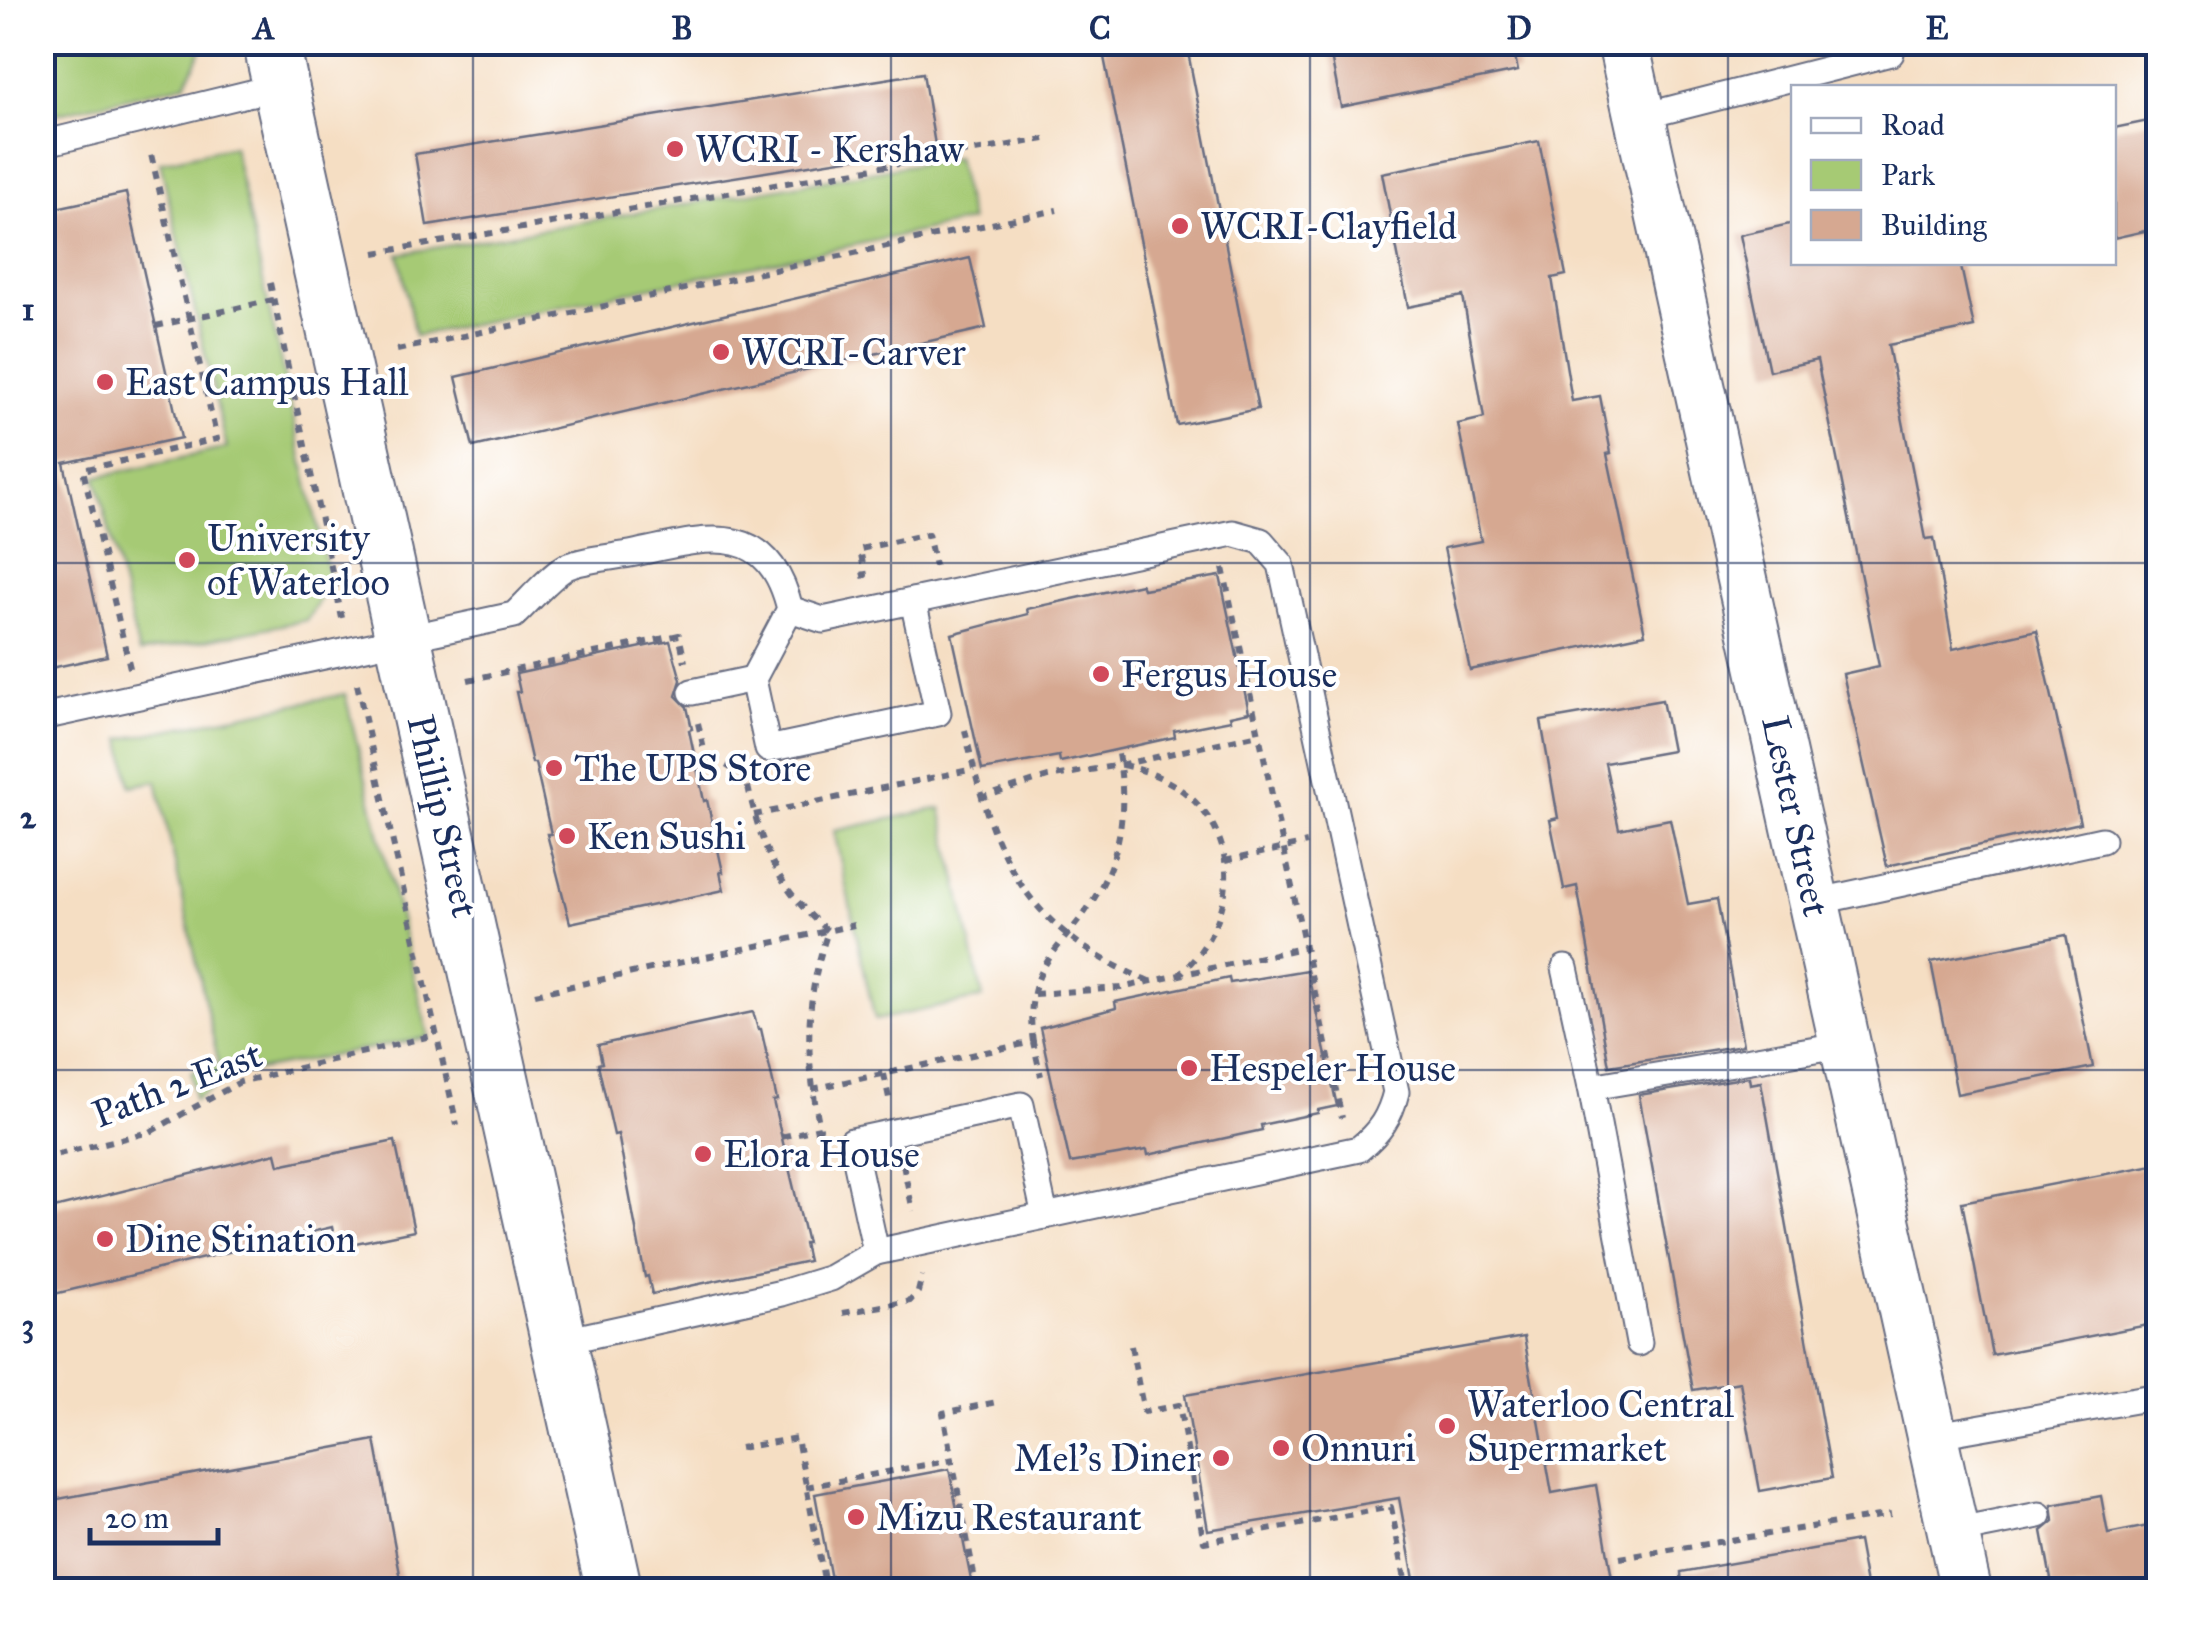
<svg xmlns="http://www.w3.org/2000/svg" width="2201" height="1633" viewBox="0 0 2201 1633" font-family="'IM FELL Great Primer',serif">
  <rect width="100%" height="100%" fill="#fff"/>
  <filter id="ink" filterUnits="userSpaceOnUse"><feTurbulence type="fractalNoise" baseFrequency=".01" numOctaves="2"/><feDisplacementMap in="SourceGraphic" scale="20" xChannelSelector="R" yChannelSelector="G"/><feConvolveMatrix kernelMatrix="1 2 1 2 8 2 1 2 1" color-interpolation-filters="sRGB"/></filter>
  <filter id="wash" filterUnits="userSpaceOnUse"><feTurbulence type="fractalNoise" baseFrequency=".0048" numOctaves="4" result="noise"/><feDisplacementMap in="SourceGraphic" scale="40" xChannelSelector="R" yChannelSelector="G"/><feGaussianBlur stdDeviation="2.25" result="paint"/><feColorMatrix in="noise" values="0 0 0 0 0 0 0 0 0 0 0 0 0 0 0 0 0 1.4 0 .05"/><feComposite in="paint" operator="in"/></filter>
  <g filter="url(#wash)">
    <rect width="100%" height="100%" fill="#f5dec3"/>
    <g fill="#a6ca74" stroke="#607c69" stroke-width="2.5">
      <path d="M206 42 185 84 43 117V43Z"/>
      <path d="M233 146 330 583 307 620 139 653 96 477 227 448 160 162Z"/>
      <path d="M956 157 970 221 415 336 399 254Z"/>
      <path d="M345 694 429 1037 233 1075 194 1100 191 1072 219 1065 157 781 131 786 122 739Z"/>
      <path d="M941 808 983 998 875 1020 834 831Z"/>
    </g>
    <g id="blocks">
      <g fill="#d6a891">
        <path d="M1101 42H1186L1258 409 1177 425Z"/>
        <path d="M1347 42H1512L1518 71 1341 107 1329 46Z"/>
        <path d="M923 73 935 145 427 226 415 154Z"/>
        <path d="M2158 119V228L2114 238V128Z"/>
        <path d="M1539 141 1566 275 1552 278 1572 401 1600 396 1611 453 1607 454 1645 634 1470 670 1444 548 1481 541 1458 424 1484 418 1463 296 1408 307 1382 173Z"/>
        <path d="M126 193 181 438 64 463 107 656 42 670V211Z"/>
        <path d="M1794 223V262H1960L1974 327 1888 345 1926 539 1934 538 1953 649 2037 630 2080 823 1887 866 1843 674 1879 666 1817 360 1769 371 1740 235Z"/>
        <path d="M970 258 986 328 473 447 456 377Z"/>
        <path d="M1220 576 1249 712 1230 716 1231 720 1174 731 1175 737 1060 762 1059 756 982 770 952 634 1028 614 1027 609 1141 584 1143 589Z"/>
        <path d="M670 641 681 680 676 696 687 707 692 729 689 730 704 801 707 800 723 872H720L724 890 570 923 547 834H551L535 763H532L516 692H520L516 674Z"/>
        <path d="M1662 700 1672 751 1605 763 1619 829 1670 819 1688 904 1717 899 1743 1045 1609 1066 1577 886 1564 889 1550 820 1558 818 1541 721Z"/>
        <path d="M2066 935 2093 1067 1957 1094 1931 962Z"/>
        <path d="M1307 970 1337 1106 1318 1110V1113L1261 1125 1262 1130 1148 1155 1147 1150 1070 1163 1040 1028 1116 1008 1115 1002 1229 978 1230 983Z"/>
        <path d="M753 1012 758 1029H761L777 1100 773 1101 807 1243H804L808 1261 652 1294 648 1276 645 1277 618 1134 614 1135 598 1064 602 1063 598 1045Z"/>
        <path d="M1749 1077 1750 1084 1761 1082 1832 1478 1760 1491 1740 1382 1693 1390 1639 1095Z"/>
        <path d="M395 1141 414 1231 336 1247 332 1227 42 1297V1211L276 1153 279 1165Z"/>
        <path d="M2158 1164V1323L1992 1355 1962 1202Z"/>
        <path d="M1524 1337 1552 1493 1596 1485 1614 1590H1416L1399 1498 1208 1530 1185 1395Z"/>
        <path d="M375 1440 403 1590H42V1502Z"/>
        <path d="M949 1469 973 1590H833L815 1494Z"/>
        <path d="M2101 1496 2108 1534 2158 1524V1590H2053L2042 1531 2054 1521 2052 1505Z"/>
        <path d="M1858 1541 1867 1590H1682L1681 1572Z"/>
      </g>
    </g>
  </g>
  <g filter="url(#ink)">
    <use href="#blocks" fill-opacity="0" stroke="#676c81" stroke-width="2.5"/>
    <g fill="none" stroke-linecap="round" stroke-linejoin="round">
      <g stroke="#676c81" stroke-width="29">
        <g id="lane">
          <path d="M1640 117 1891 53 1888 42"/>
          <path d="M42 144 280 86"/>
          <path d="M692 692 753 679"/>
          <path d="M42 717 514 615C528 602 550 576 566 567 582 559 616 557 635 553 705 538 768 518 790 609L753 679 768 749 938 713 913 601"/>
          <path d="M1815 902 2102 840"/>
          <path d="M1565 968 1591 1087 1639 1343"/>
          <path d="M1591 1087 1846 1044"/>
          <path d="M876 1252 852 1141 1021 1105 1045 1216"/>
          <path d="M560 1342 782 1293 831 1278 876 1252 1359 1149C1380 1132 1390 1117 1396 1092L1281 564 1261 541 1233 533 823 620 790 609"/>
          <path d="M1931 1436 2158 1396"/>
          <path d="M1953 1532 2039 1515"/>
        </g>
      </g>
      <g stroke="#676c81" stroke-width="54">
        <path id="street" d="M1623 42 1966 1590"/>
      </g>
      <g stroke="#676c81" stroke-width="59">
        <path id="secondary" d="M271 42 614 1590"/>
      </g>
      <g stroke="#676c81" stroke-width="6" stroke-dasharray="8 8" stroke-linecap="butt">
        <path d="M375 253 1045 139"/>
        <path d="M270 283 342 618"/>
        <path d="M156 326 277 299"/>
        <path d="M397 350 1057 210"/>
        <path d="M1223 568 1342 1118"/>
        <path d="M861 576 865 575 860 549 928 534 935 566"/>
        <path d="M130 668 83 470 217 439 150 150"/>
        <path d="M468 680 679 635 685 662"/>
        <path d="M357 684 457 1125"/>
        <path d="M698 723 707 763"/>
        <path d="M965 730C992 855 1024 930 1149 981"/>
        <path d="M696 765 719 761 746 777C760 844 775 887 828 931 804 1002 805 1056 820 1128L781 1137"/>
        <path d="M1122 765C1233 787 1260 898 1180 974"/>
        <path d="M980 798 1048 777 1120 765 1259 734"/>
        <path d="M754 815 974 769"/>
        <path d="M1225 861 1307 843"/>
        <path d="M535 994 854 925"/>
        <path d="M1034 994 1121 988 1306 947"/>
        <path d="M1033 1042C1022 962 1065 950 1098 892 1124 847 1127 798 1117 749"/>
        <path d="M884 1074 890 1103"/>
        <path d="M812 1089 1033 1042 1041 1076"/>
        <path d="M42 1158 150 1132 240 1082 435 1035"/>
        <path d="M903 1164 913 1211"/>
        <path d="M843 1313 910 1301 918 1292 922 1276"/>
        <path d="M1131 1346 1144 1412 1179 1405 1204 1542 1391 1507 1407 1590"/>
        <path d="M740 1448 797 1438 826 1590"/>
        <path d="M806 1487 952 1460"/>
        <path d="M1620 1558 1891 1514"/>
        <path d="M977 1590 943 1413 997 1402"/>
      </g>
      <use href="#lane" stroke="#fff" stroke-width="25"/>
      <use href="#street" stroke="#fff" stroke-width="50"/>
      <use href="#secondary" stroke="#fff" stroke-width="55"/>
    </g>
  </g>
  <path fill="none" stroke="#1b2f5e" stroke-width="2.5" stroke-opacity="0.55" d="M473 42V1590M891 42V1590M1310 42V1590M1728 42V1590M42 563H2158M42 1070H2158"/>
  <g fill="#d1495b" stroke="#fff" stroke-width="4">
    <circle cx="675" cy="149" r="10"/>
    <circle cx="1180" cy="226" r="10"/>
    <circle cx="721" cy="352" r="10"/>
    <circle cx="105" cy="382" r="10"/>
    <circle cx="187" cy="560" r="10"/>
    <circle cx="1101" cy="674" r="10"/>
    <circle cx="554" cy="768" r="10"/>
    <circle cx="567" cy="836" r="10"/>
    <circle cx="1189" cy="1068" r="10"/>
    <circle cx="703" cy="1154" r="10"/>
    <circle cx="105" cy="1239" r="10"/>
    <circle cx="1447" cy="1426" r="10"/>
    <circle cx="1281" cy="1448" r="10"/>
    <circle cx="1221" cy="1458" r="10"/>
    <circle cx="856" cy="1517" r="10"/>
  </g>
  <g text-anchor="middle" stroke-width="8" stroke-linejoin="round" paint-order="stroke">
    <g font-size="38" fill="#1b2f5e" stroke="#fff" text-anchor="start">
      <text x="695" y="162">WCRI - Kershaw</text>
      <text x="1200" y="239">WCRI-Clayfield</text>
      <text x="741" y="365">WCRI-Carver</text>
      <text x="125" y="395">East Campus Hall</text>
      <text x="207" y="551">University<tspan x="207" dy="44">of Waterloo</tspan></text>
      <text x="1121" y="687">Fergus House</text>
      <text x="574" y="781">The UPS Store</text>
      <text x="587" y="849">Ken Sushi</text>
      <text x="1209" y="1081">Hespeler House</text>
      <text x="723" y="1167">Elora House</text>
      <text x="125" y="1252">Dine Stination</text>
      <text x="1467" y="1417">Waterloo Central<tspan x="1467" dy="44">Supermarket</tspan></text>
      <text x="1301" y="1461">Onnuri</text>
      <text x="1201" y="1471" text-anchor="end">Mel's Diner</text>
      <text x="876" y="1530">Mizu Restaurant</text>
    </g>
    <g font-size="38" fill="#1b2f5e" stroke="#fff">
      <text transform="translate(443 816) rotate(77)" y="13">Phillip Street</text>
      <text transform="translate(1796 816) rotate(78)" y="13">Lester Street</text>
      <text transform="translate(177 1084) rotate(-21)" y="13">Path 2 East</text>
    </g>
  </g>
  <rect width="2201" height="1633" fill="none" stroke="#fff" stroke-width="110"/>
  <rect x="1791" y="85" width="325" height="180" fill="#ffffff" stroke="#a4acbf" stroke-width="2.5"/>
  <rect x="1811" y="118" width="50" height="15" fill="#ffffff" stroke="#a4acbf" stroke-width="2.5"/>
  <text x="1881" y="135" font-size="30" fill="#1b2f5e">Road</text>
  <rect x="1811" y="160" width="50" height="30" fill="#a6ca74" stroke="#a4acbf" stroke-width="2.5"/>
  <text x="1881" y="185" font-size="30" fill="#1b2f5e">Park</text>
  <rect x="1811" y="210" width="50" height="30" fill="#d6a891" stroke="#a4acbf" stroke-width="2.5"/>
  <text x="1881" y="235" font-size="30" fill="#1b2f5e">Building</text>
  <path d="M90 1528v15h128v-15" fill="none" stroke="#1b2f5e" stroke-width="5"/>
  <text x="105" y="1528" font-size="30" fill="#1b2f5e" stroke="#ffffff" stroke-width="8" paint-order="stroke">20 m</text>
  <rect x="55" y="55" width="2091" height="1523" fill="none" stroke="#1b2f5e" stroke-width="4"/>
  <g font-size="32" text-anchor="middle" font-weight="bold" fill="#1b2f5e">
    <text x="264" y="39">A</text>
    <text x="682" y="39">B</text>
    <text x="1100" y="39">C</text>
    <text x="1519" y="39">D</text>
    <text x="1937" y="39">E</text>
    <text x="28" y="320">1</text>
    <text x="28" y="828">2</text>
    <text x="28" y="1336">3</text>
  </g>
</svg>
